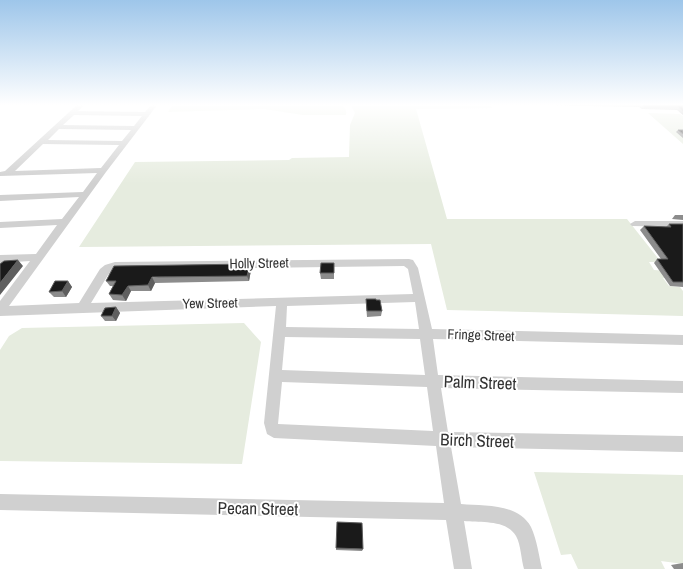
<svg xmlns="http://www.w3.org/2000/svg" width="683" height="569" viewBox="0 0 683 569" font-family="'Archivo Narrow',sans-serif">
  <rect width="100%" height="100%" fill="#fff"/>
  <path fill="#e6ecdf" d="M 173,104 L 318,104 L 333,106 L 334,104 L 341,104 C 345,107 347,110 346,115 L 303,115 L 264,109 L 168,112 Z
    M 350,104 L 490,104 L 492,108 L 416,109 L 447,219 L 627,219 L 661,262 L 649,262 L 654,270 L 667,271 L 673,278 L 663,278 L 669,286 L 680,287 L 683,291 L 683,316 L 447,310 L 431,244 L 79,247 L 135,162 L 289,160 L 292,158 L 349,157 L 350,125 L 355,113 Z
    M 648,113 L 680,114 L 683,116 L 683,144 Z
    M 244,323 L 261,342 L 242,464 L 0,461 L 0,350 L 9,336 L 22,328 Z
    M 534,472 L 683,475 L 683,564 L 661,561 L 665,569 L 578,569 L 571,554 L 561,555 Z"/>
  <g fill="none" stroke-linecap="round" stroke-linejoin="round">
    <path fill="#d0d0d0" fill-rule="evenodd" d="M 78,104 L 85,104 L 78,111 L 145,112 L 152,104 L 158,104 L 106,172 L 9,306 L 79,303 L 100,269 L 105,265 L 115,262 L 409,259 L 413,260 L 418,268 L 432,329 L 683,335 L 683,345 L 433,339 L 438,375 L 683,381 L 683,393 L 441,388 L 448,432 L 683,436 L 683,452 L 451,447 L 461,504 C 484,506 518,503 531,527 C 537,540 539,556 542,569 L 524,569 C 521,559 521,545 516,536 C 506,519 480,523 464,521 L 472,569 L 454,569 L 446,520 L 0,510 L 0,494 L 444,503 L 436,446 L 274,438 L 267,434 L 264,423 L 276,306 L 0,316 L 0,301 L 30,261 L 0,263 L 0,255 L 36,254 L 57,225 L 0,228 L 0,222 L 62,219 L 79,197 L 0,201 L 0,195 L 83,192 L 97,173 L 0,176 L 0,172 L 5,171 ZM 74,115 L 142,116 L 134,126 L 63,125 ZM 59,129 L 131,130 L 122,141 L 48,140 ZM 43,144 L 119,145 L 101,168 L 15,171 ZM 404,266 L 408,269 L 413,294 L 91,303 L 108,275 L 116,270 ZM 415,302 L 419,329 L 286,327 L 287,306 ZM 285,337 L 420,339 L 425,375 L 282,370 ZM 282,382 L 427,387 L 433,431 L 278,424 Z
      M 635,221 L 683,221 L 683,227 L 632,226 L 630,224 Z"/>
  </g>
  <path fill="#8c8c8c" d="M 499,104 L 683,104 L 683,115 L 677,110 L 642,109 L 639,107 Z
    M 678,130 L 683,130 L 683,138 L 676,132 Z
    M 675,215 L 683,215 L 683,220 L 672,219 Z
    M 669,224 L 683,224 L 683,287 L 670,286 L 654,263 L 657,259 L 661,259 L 640,230 L 644,226 L 666,227 Z
    M 334,263 L 334,279 L 321,279 L 320,273 Z
    M 251,270 L 249,281 L 155,283 L 151,291 L 131,291 L 126,301 L 113,300 L 109,294 L 113,286 L 110,286 L 106,281 Z
    M 68,281 L 72,287 L 66,297 L 54,297 L 49,292 Z
    M 366,299 L 376,300 L 382,311 L 381,316 L 367,317 L 366,305 Z
    M 116,307 L 120,313 L 116,321 L 105,321 L 101,316 Z
    M 336,548 L 363,549 L 362,551 L 336,550 Z
    M 683,563 L 683,569 L 674,569 L 671,565 Z"/>
  <path fill="#5f5f5f" d="M 18,260 L 23,266 L 0,295 L 0,283 Z
    M 250,264 L 251,270 L 249,281 L 247,276 Z
    M 152,277 L 155,283 L 151,291 L 148,285 Z
    M 68,281 L 72,287 L 66,297 L 62,291 Z
    M 128,286 L 131,291 L 126,301 L 122,295 Z
    M 116,307 L 120,313 L 116,321 L 112,316 Z"/>
  <path fill="#1a1a1a" stroke="#5f5f5f" d="M 640,104 L 683,104 L 683,111 L 678,107 L 644,107 Z
    M 678,130 L 683,130 L 683,134 Z
    M 669,224 L 683,224 L 683,282 L 673,282 L 657,259 L 668,259 L 644,226 L 671,227 Z
    M 18,260 L 0,283 L 0,264 L 4,261 Z
    M 321,263 L 334,263 L 334,273 L 320,273 Z
    M 250,264 L 247,276 L 152,277 L 148,285 L 128,286 L 122,295 L 109,294 L 116,281 L 106,281 L 114,266 Z
    M 55,281 L 68,281 L 62,291 L 49,292 Z
    M 366,299 L 376,299 L 376,300 L 380,300 L 382,311 L 367,311 Z
    M 116,307 L 112,316 L 101,316 L 105,308 Z
    M 337,522 L 362,523 L 363,549 L 336,548 Z"/>
  <linearGradient id="sky" x2="0" y2="1"><stop stop-color="#9ec6ea"/><stop offset="0.57" stop-color="#fff"/><stop offset="1" stop-color="#fff" stop-opacity="0"/></linearGradient>
  <rect width="683" height="184" fill="url(#sky)"/>
  <g text-anchor="middle" dominant-baseline="central" stroke-width="4" stroke-linejoin="round" paint-order="stroke">
    <g font-size="14" fill="#333" stroke="#fff">
      <text transform="translate(259 263) rotate(-1)">Holly Street</text>
      <text transform="translate(210 303) rotate(-1)">Yew Street</text>
      <text transform="translate(481 335) rotate(2)">Fringe Street</text>
    </g>
    <g font-size="17" fill="#333" stroke="#fff">
      <text transform="translate(480 382) rotate(2)">Palm Street</text>
      <text transform="translate(477 440) rotate(2)">Birch Street</text>
      <text transform="translate(258 508) rotate(1)">Pecan Street</text>
    </g>
  </g>
</svg>
